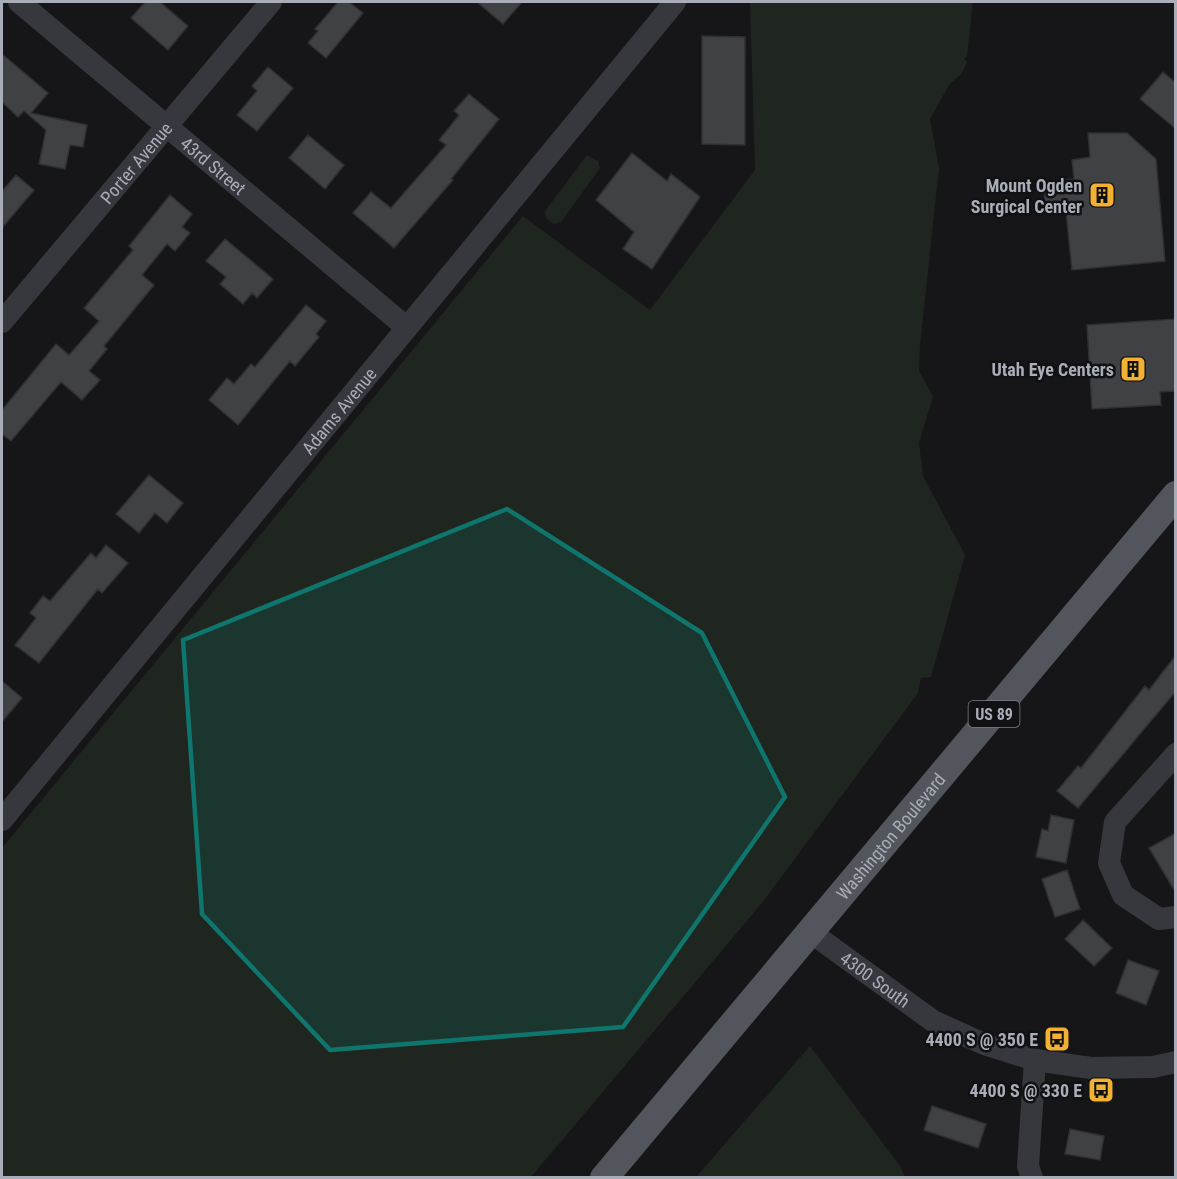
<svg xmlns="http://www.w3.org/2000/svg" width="1177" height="1179" viewBox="0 0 1177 1179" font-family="'Roboto Condensed',sans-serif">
  <rect width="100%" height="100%" fill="#161618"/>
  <path fill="#1e261f" d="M 750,2 L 973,2 L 967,56 L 964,59 L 967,62 L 962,73 L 949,85 L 930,119 L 939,168 L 920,346 L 919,371 L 933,396 L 919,443 L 923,476 L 965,555 L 931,677 L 921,678 L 918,693 L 762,903 L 531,1177 L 2,1177 L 2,848 L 523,216 L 650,310 L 755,170 Z
    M 587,155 L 598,161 L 600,168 L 561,222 L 554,224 L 546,218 L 545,211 Z
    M 810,1046 L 900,1166 L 905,1177 L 696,1177 Z"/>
  <path fill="#404145" stroke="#303034" stroke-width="1.5" d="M 145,2 L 160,2 L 188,26 L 168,50 L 131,18 Z
    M 338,2 L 349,2 L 363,13 L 326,58 L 308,43 L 318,31 L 315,29 Z
    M 477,2 L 522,2 L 503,24 Z
    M 702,36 L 745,37 L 745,145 L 702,144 Z
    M 2,54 L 48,93 L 31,113 L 87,125 L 83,147 L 70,145 L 65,169 L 39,164 L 46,130 L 24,111 L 18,117 L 2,102 Z
    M 268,67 L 293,88 L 257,131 L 237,115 L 257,91 L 252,86 Z
    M 1163,72 L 1176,83 L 1176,129 L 1140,99 Z
    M 469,94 L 499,119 L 451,179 L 453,180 L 394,248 L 353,213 L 371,192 L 391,208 L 446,145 L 439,140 L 459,115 L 454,111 Z
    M 1088,133 L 1127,133 L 1156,159 L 1165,261 L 1072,270 L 1065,202 L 1045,205 L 1044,189 L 1063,187 L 1062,180 L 1074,179 L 1072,160 L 1090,157 Z
    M 308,135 L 344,165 L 325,189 L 289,158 Z
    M 632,153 L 667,181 L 671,174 L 700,197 L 652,269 L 623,249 L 634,232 L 596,200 Z
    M 16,175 L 34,190 L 2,228 L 2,191 Z
    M 170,195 L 192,214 L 182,227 L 190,233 L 175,251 L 167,244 L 142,275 L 154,285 L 104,346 L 107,349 L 89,371 L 100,380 L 82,400 L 61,382 L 11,441 L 2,434 L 2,410 L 56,344 L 69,355 L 99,321 L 84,308 L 133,250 L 129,246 Z
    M 225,239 L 273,279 L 257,298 L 252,293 L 243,304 L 220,284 L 226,277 L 206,261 Z
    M 306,305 L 326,321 L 316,334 L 319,337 L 295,366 L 290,361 L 238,425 L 209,400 L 227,378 L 234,384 L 251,364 L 255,367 Z
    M 1176,319 L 1176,391 L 1160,392 L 1161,405 L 1092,409 L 1087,325 Z
    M 149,475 L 183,503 L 167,523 L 155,513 L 139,533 L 116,514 Z
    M 106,545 L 128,563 L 102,593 L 98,589 L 39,663 L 15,645 L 36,618 L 30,613 L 43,596 L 50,601 L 91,553 L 96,558 Z
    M 1176,655 L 1176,691 L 1078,808 L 1057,791 L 1078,766 L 1081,768 L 1145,686 L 1149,690 Z
    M 2,681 L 22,698 L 2,722 Z
    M 1051,815 L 1074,820 L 1066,863 L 1036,857 L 1042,829 L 1048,831 Z
    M 1176,833 L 1176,893 L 1149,848 Z
    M 1067,870 L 1080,909 L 1055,917 L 1042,879 Z
    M 1083,920 L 1112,948 L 1094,966 L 1065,939 Z
    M 1128,960 L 1159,971 L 1146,1005 L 1116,993 Z
    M 932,1106 L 986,1124 L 978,1148 L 924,1130 Z
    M 1070,1129 L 1104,1136 L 1100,1160 L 1065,1154 Z"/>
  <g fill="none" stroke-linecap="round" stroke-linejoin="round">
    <g stroke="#37383d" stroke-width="22">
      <path id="s1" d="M 19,2 L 406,327"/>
      <path id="s2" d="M 2,322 L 271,2"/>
      <path d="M 1176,754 L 1115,822 L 1109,863 L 1123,895 L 1159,919 L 1176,917"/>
      <path id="s3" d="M 2,820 L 675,2"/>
      <path id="s4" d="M 809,931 L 933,1021 L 984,1044 L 1035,1060 L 1091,1068 L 1153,1067 L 1176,1062"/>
      <path d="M 1032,1178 L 1028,1166 L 1035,1060"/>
    </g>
    <path stroke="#53555c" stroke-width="28" id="s5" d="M 604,1178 L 1176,495"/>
  </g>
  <path fill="#0f766e" fill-opacity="0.2" stroke="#0f766e" stroke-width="4.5" stroke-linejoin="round" d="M 507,509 L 702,633 L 785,797 L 623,1027 L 330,1050 L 202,914 L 183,640 Z"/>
  <defs>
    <g id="building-square" transform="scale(1.35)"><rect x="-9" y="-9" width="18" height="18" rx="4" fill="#f2b134" stroke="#111113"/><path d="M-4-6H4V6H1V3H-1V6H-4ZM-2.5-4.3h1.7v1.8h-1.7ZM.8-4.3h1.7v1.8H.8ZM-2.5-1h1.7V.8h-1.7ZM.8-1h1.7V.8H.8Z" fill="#111"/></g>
    <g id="bus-square" transform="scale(1.35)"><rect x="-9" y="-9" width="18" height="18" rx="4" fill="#f2b134" stroke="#111113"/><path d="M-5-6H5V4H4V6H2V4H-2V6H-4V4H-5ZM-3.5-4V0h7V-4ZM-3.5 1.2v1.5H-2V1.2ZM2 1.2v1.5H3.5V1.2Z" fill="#111"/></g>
  </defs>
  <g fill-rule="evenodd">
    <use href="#building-square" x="1102" y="195"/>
    <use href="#building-square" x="1133" y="369"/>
    <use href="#bus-square" x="1057" y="1039"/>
    <use href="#bus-square" x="1101" y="1090"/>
  </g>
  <g text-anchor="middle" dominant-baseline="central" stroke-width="5" stroke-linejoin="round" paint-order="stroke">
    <rect fill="#111113" stroke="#7b7e86" stroke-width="1.5" x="968.5" y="701" width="51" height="26" rx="4.5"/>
    <g font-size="16" font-weight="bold" fill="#a8adb8">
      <text x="994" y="714">US 89</text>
    </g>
    <g font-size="18" fill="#a8adb8" stroke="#111113">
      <text stroke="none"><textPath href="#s2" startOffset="208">Porter Avenue</textPath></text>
      <text stroke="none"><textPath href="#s1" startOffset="254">43rd Street</textPath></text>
      <text stroke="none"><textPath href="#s3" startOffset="530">Adams Avenue</textPath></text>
      <text stroke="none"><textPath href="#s5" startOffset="446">Washington Boulevard</textPath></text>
      <text stroke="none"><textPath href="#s4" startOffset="82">4300 South</textPath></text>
    </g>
    <g font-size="18" font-weight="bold" fill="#a8adb8" stroke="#111113" text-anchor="end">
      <text x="1082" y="185">Mount Ogden<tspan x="1082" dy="21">Surgical Center</tspan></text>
      <text x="1114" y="369">Utah Eye Centers</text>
      <text x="1038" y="1039">4400 S @ 350 E</text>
      <text x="1082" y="1090">4400 S @ 330 E</text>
    </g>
  </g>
  <rect width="1177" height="1179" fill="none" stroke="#a8adb8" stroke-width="6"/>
</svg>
